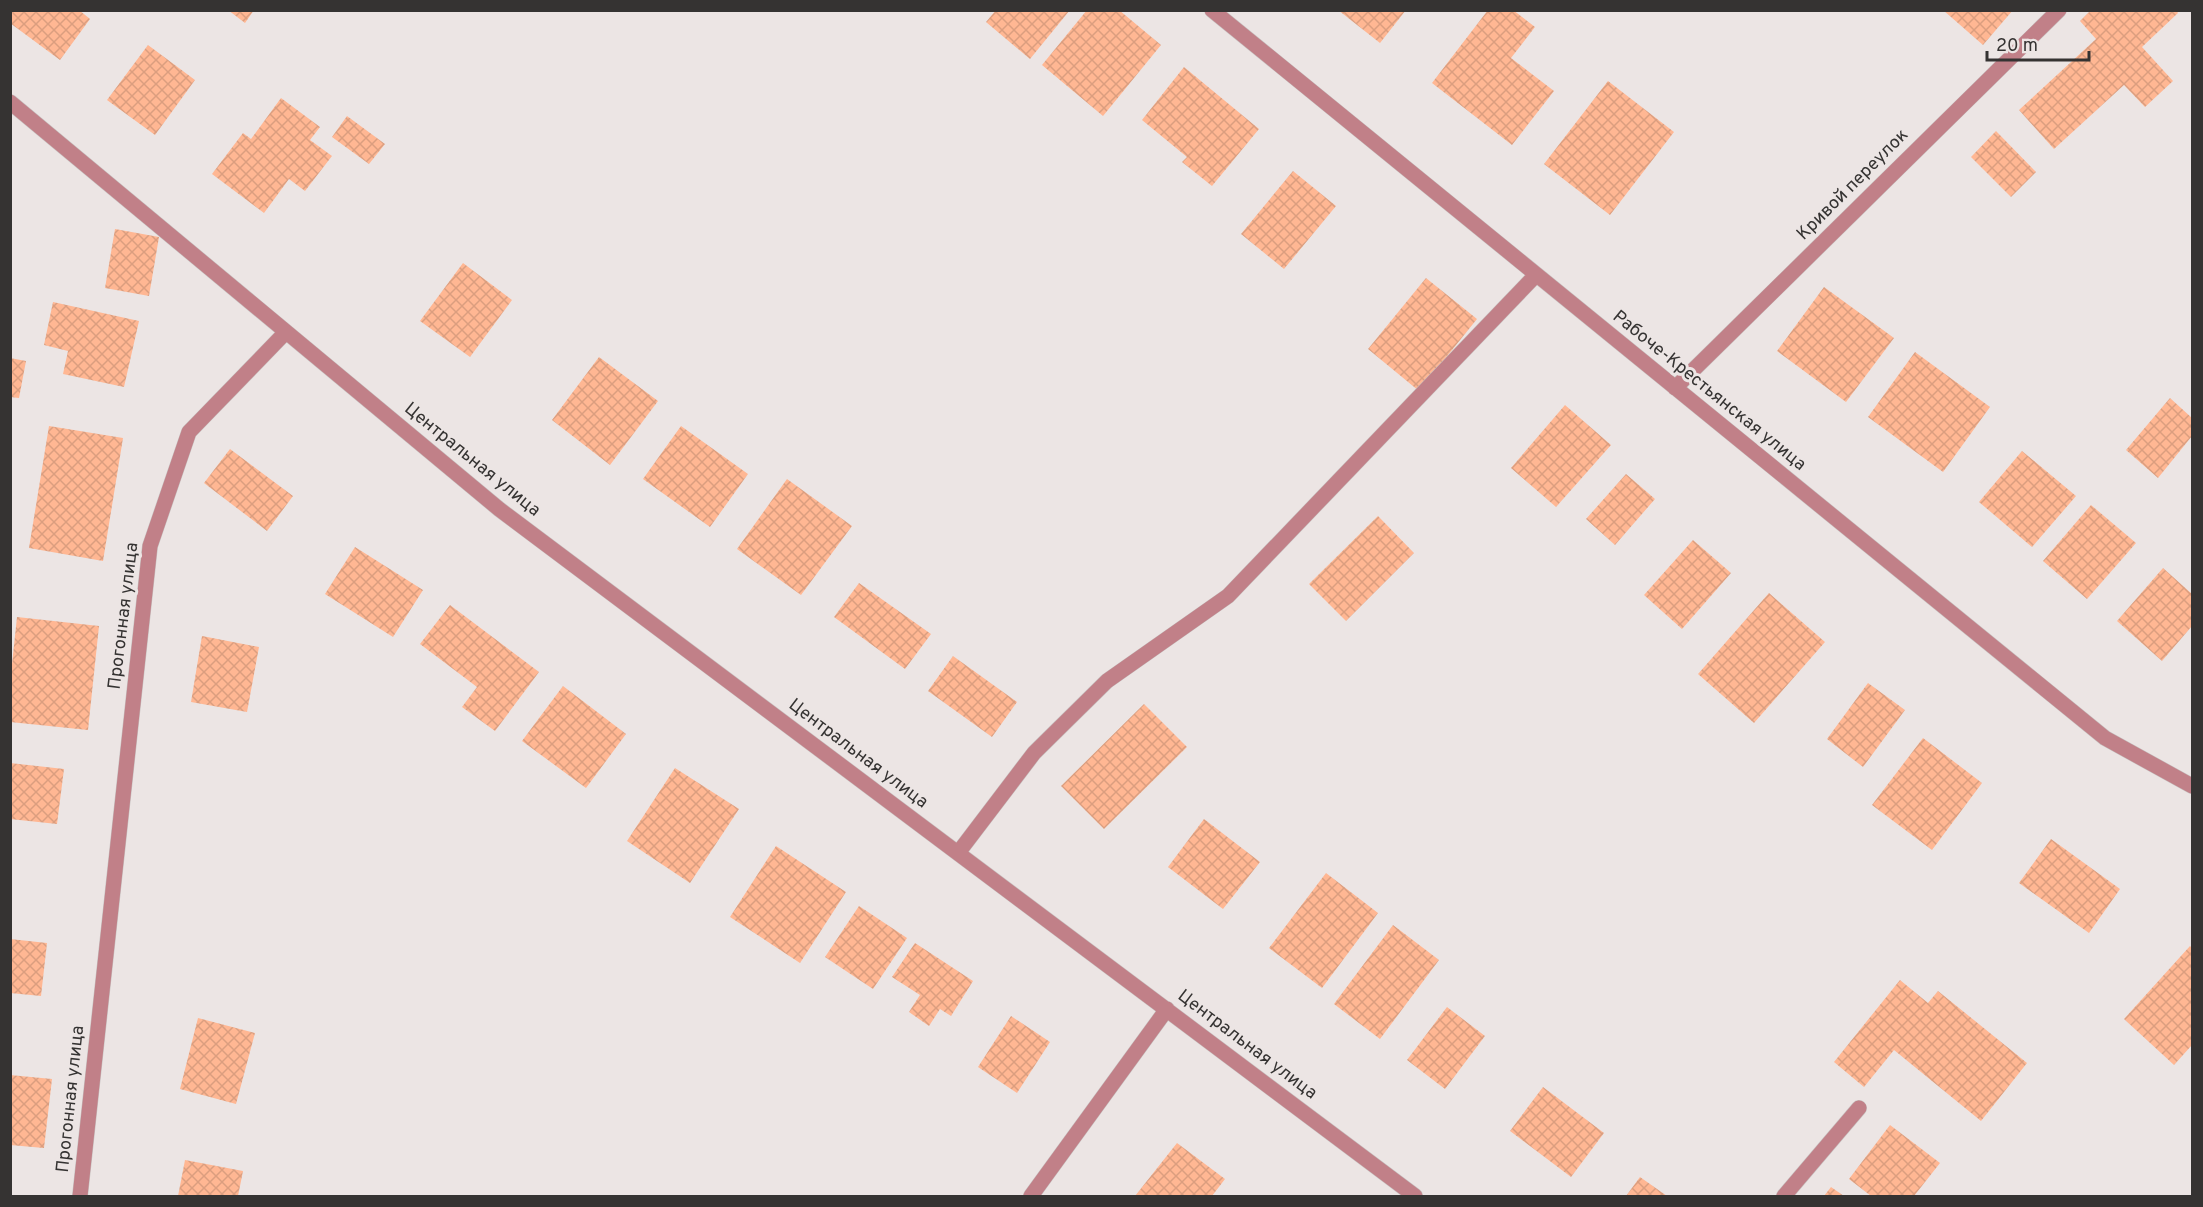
<svg xmlns="http://www.w3.org/2000/svg" width="2203" height="1207" viewBox="0 0 2203 1207" font-family="Overpass,sans-serif">
  <defs>
    <pattern id="building-cross-hatch" width="8" height="8" patternUnits="userSpaceOnUse" patternTransform="scale(1.5)"><rect width="8" height="8" fill="#ffb793"/><path d="M0 0l8 8M0 8l8-8" fill="none" stroke="#db9e7f"/></pattern>
  </defs>
  <rect width="100%" height="100%" fill="#ece5e4"/>
  <path fill="url(#building-cross-hatch)" d="M 10,10 L 79,10 L 90,19 L 60,60 L 10,23 Z
    M 228,10 L 254,10 L 245,23 Z
    M 996,10 L 1070,10 L 1030,59 L 986,22 Z
    M 1087,10 L 1119,10 L 1161,45 L 1103,116 L 1042,65 Z
    M 1338,10 L 1406,10 L 1380,43 Z
    M 1488,10 L 1513,10 L 1535,27 L 1511,58 L 1554,91 L 1512,145 L 1432,83 Z
    M 1943,10 L 2013,10 L 1983,45 Z
    M 2091,10 L 2176,10 L 2178,13 L 2142,47 L 2173,81 L 2145,107 L 2124,85 L 2054,149 L 2019,110 L 2096,39 L 2080,21 Z
    M 148,45 L 195,80 L 155,135 L 107,100 Z
    M 1184,67 L 1259,129 L 1212,186 L 1182,162 L 1187,157 L 1142,120 Z
    M 1608,81 L 1674,132 L 1610,215 L 1544,164 Z
    M 281,98 L 320,127 L 310,140 L 332,156 L 305,191 L 289,179 L 264,213 L 212,174 L 243,133 L 251,139 Z
    M 347,116 L 385,144 L 369,164 L 332,137 Z
    M 1996,131 L 2036,172 L 2011,197 L 1971,157 Z
    M 1293,171 L 1336,206 L 1284,269 L 1241,234 Z
    M 115,229 L 159,237 L 149,296 L 105,288 Z
    M 463,263 L 512,300 L 470,357 L 420,321 Z
    M 1426,278 L 1477,319 L 1419,391 L 1368,349 Z
    M 1824,287 L 1894,338 L 1846,402 L 1777,351 Z
    M 53,302 L 139,321 L 124,387 L 63,374 L 68,351 L 44,345 Z
    M 1915,352 L 1990,407 L 1943,472 L 1868,417 Z
    M 599,357 L 658,401 L 610,465 L 552,420 Z
    M 10,358 L 26,361 L 19,398 L 10,397 Z
    M 2170,398 L 2192,418 L 2192,436 L 2158,478 L 2126,450 Z
    M 1565,405 L 1611,445 L 1556,507 L 1511,468 Z
    M 49,426 L 123,438 L 103,561 L 29,548 Z
    M 681,426 L 748,474 L 710,527 L 643,479 Z
    M 230,449 L 293,496 L 267,531 L 204,483 Z
    M 2022,451 L 2076,496 L 2032,547 L 1979,502 Z
    M 1626,474 L 1655,499 L 1615,545 L 1586,519 Z
    M 787,479 L 852,526 L 801,595 L 737,549 Z
    M 2091,505 L 2136,543 L 2087,599 L 2043,561 Z
    M 1378,516 L 1414,553 L 1346,621 L 1309,584 Z
    M 1693,540 L 1731,573 L 1682,629 L 1644,595 Z
    M 355,547 L 423,590 L 393,637 L 325,594 Z
    M 2163,568 L 2192,594 L 2192,626 L 2162,661 L 2117,621 Z
    M 859,583 L 931,634 L 905,669 L 834,617 Z
    M 1769,593 L 1825,642 L 1754,723 L 1698,674 Z
    M 450,605 L 539,672 L 495,731 L 462,707 L 477,687 L 420,644 Z
    M 17,617 L 99,626 L 88,730 L 10,722 L 10,683 Z
    M 202,636 L 259,647 L 247,712 L 191,702 Z
    M 953,656 L 1017,702 L 992,737 L 928,691 Z
    M 1868,683 L 1905,710 L 1863,767 L 1827,739 Z
    M 563,686 L 626,734 L 586,788 L 522,741 Z
    M 1144,704 L 1187,747 L 1104,829 L 1061,786 Z
    M 1923,738 L 1982,783 L 1932,850 L 1872,805 Z
    M 10,763 L 64,769 L 57,824 L 10,819 Z
    M 675,768 L 739,809 L 690,883 L 627,841 Z
    M 1204,819 L 1260,862 L 1223,909 L 1168,867 Z
    M 2051,839 L 2120,889 L 2089,933 L 2019,883 Z
    M 776,846 L 846,892 L 800,963 L 730,917 Z
    M 1326,873 L 1378,913 L 1322,988 L 1269,948 Z
    M 859,906 L 907,938 L 873,989 L 825,957 Z
    M 1393,925 L 1439,960 L 1380,1039 L 1334,1004 Z
    M 10,939 L 47,943 L 41,996 L 10,993 Z
    M 915,943 L 973,981 L 951,1016 L 940,1009 L 929,1026 L 909,1012 L 920,995 L 892,977 Z
    M 2190,946 L 2192,948 L 2192,1045 L 2174,1065 L 2124,1019 Z
    M 1900,980 L 1928,1003 L 1938,991 L 2027,1063 L 1981,1121 L 1894,1050 L 1864,1087 L 1834,1062 Z
    M 1447,1007 L 1485,1036 L 1445,1089 L 1407,1060 Z
    M 1011,1016 L 1050,1042 L 1017,1093 L 978,1067 Z
    M 198,1018 L 255,1033 L 236,1104 L 180,1089 Z
    M 10,1075 L 52,1079 L 44,1148 L 10,1145 Z
    M 1543,1087 L 1604,1133 L 1571,1177 L 1510,1131 Z
    M 1890,1125 L 1940,1163 L 1914,1196 L 1871,1196 L 1849,1179 Z
    M 1177,1143 L 1225,1179 L 1212,1196 L 1135,1196 Z
    M 185,1160 L 243,1171 L 238,1196 L 178,1196 Z
    M 1640,1177 L 1667,1196 L 1626,1196 Z
    M 1831,1187 L 1844,1196 L 1824,1196 Z"/>
  <g fill="none" stroke-linecap="round" stroke-linejoin="round">
    <g stroke="#c7c1c0" stroke-width="16">
      <path id="minor" d="M 1212,10 L 2105,738 L 2192,786
        M 10,102 L 499,509 L 1415,1196
        M 1675,388 L 2059,10
        M 958,853 L 1034,753 L 1107,681 L 1228,596 L 1536,275
        M 80,1196 L 150,546 L 189,432 L 285,333
        M 1031,1196 L 1167,1009
        M 1784,1196 L 1859,1108"/>
    </g>
    <use href="#minor" stroke="#c18088" stroke-width="15"/>
  </g>
  <g text-anchor="middle" dominant-baseline="central" stroke-width="6" stroke-linejoin="round" paint-order="stroke">
    <g font-size="18" fill="#353332" stroke="#ece5e4">
      <text transform="translate(1853 185) rotate(-45)">Кривой переулок</text>
      <text transform="translate(1709 391) rotate(39)">Рабоче-Крестьянская улица</text>
      <text transform="translate(472 460) rotate(39)">Центральная улица</text>
      <text transform="translate(124 616) rotate(-83)">Прогонная улица</text>
      <text transform="translate(858 754) rotate(37)">Центральная улица</text>
      <text transform="translate(1247 1045) rotate(37)">Центральная улица</text>
      <text transform="translate(71 1099) rotate(-84)">Прогонная улица</text>
    </g>
  </g>
  <rect width="2203" height="1207" fill="none" stroke="#353332" stroke-width="24"/>
  <path d="M1987 51v9h102v-9" fill="none" stroke="#353332" stroke-width="3"/>
  <text x="1996" y="51" font-size="18" fill="#353332" stroke="#ece5e4" stroke-width="4.5" paint-order="stroke">20 m</text>
</svg>
